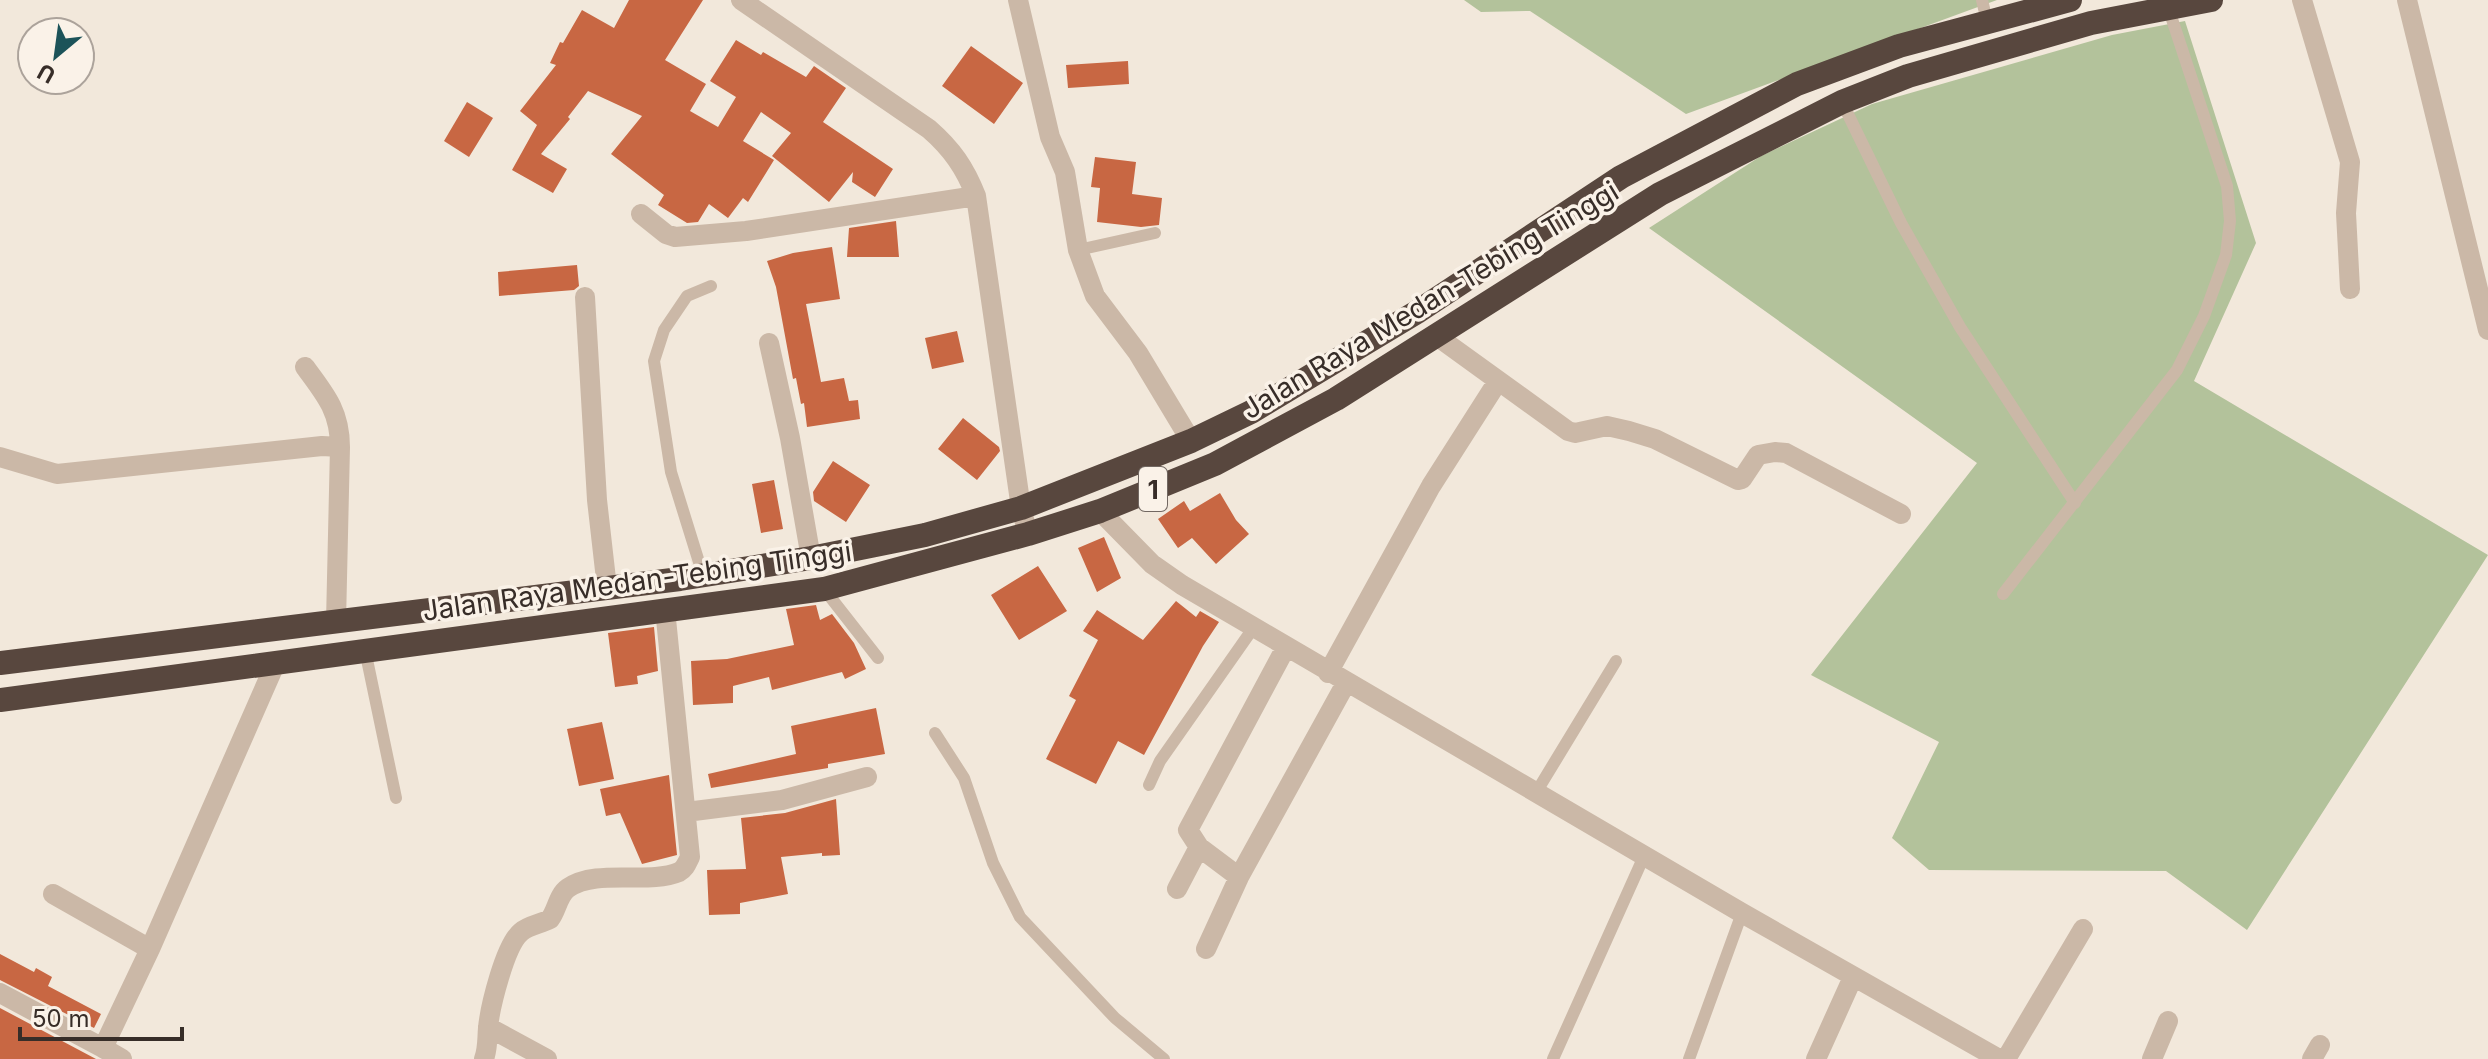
<svg xmlns="http://www.w3.org/2000/svg" width="2488" height="1059" viewBox="0 0 2488 1059" font-family="Inter,sans-serif">
  <rect width="100%" height="100%" fill="#f2e8db"/>
  <path fill="#b3c29b" d="M 1464,0 L 1997,0 L 1686,114 L 1530,11 L 1481,12 Z
    M 2185,21 L 2256,243 L 2194,381 L 2488,555 L 2247,930 L 2166,871 L 1929,870 L 1892,838 L 1939,742 L 1811,675 L 1977,463 L 1649,228 L 1761,156 L 1872,104 L 2112,35 Z"/>
  <path fill="#c86743" d="M 629,0 L 703,0 L 665,60 L 706,84 L 690,111 L 718,127 L 736,97 L 710,81 L 736,40 L 761,55 L 763,52 L 806,77 L 814,66 L 846,88 L 823,122 L 893,169 L 875,197 L 852,182 L 853,172 L 829,202 L 772,156 L 791,133 L 761,112 L 743,141 L 774,160 L 748,202 L 743,198 L 728,218 L 709,204 L 698,222 L 687,223 L 658,205 L 664,195 L 611,154 L 642,116 L 588,91 L 568,117 L 570,119 L 541,154 L 567,169 L 553,193 L 512,170 L 537,125 L 520,111 L 556,65 L 550,63 L 560,42 L 563,43 L 582,10 L 614,28 Z
    M 971,46 L 1023,83 L 994,124 L 942,86 Z
    M 1128,61 L 1129,84 L 1068,88 L 1066,65 Z
    M 467,102 L 493,118 L 469,157 L 444,141 Z
    M 1095,157 L 1136,162 L 1132,194 L 1162,198 L 1159,225 L 1141,227 L 1097,222 L 1100,188 L 1091,187 Z
    M 896,221 L 899,257 L 847,257 L 849,228 Z
    M 832,247 L 840,299 L 806,304 L 821,382 L 844,378 L 849,401 L 858,400 L 860,419 L 807,427 L 804,403 L 801,404 L 796,378 L 793,379 L 776,287 L 767,261 L 793,253 Z
    M 577,265 L 579,286 L 574,290 L 499,296 L 498,272 Z
    M 957,331 L 964,362 L 932,369 L 925,338 Z
    M 963,418 L 999,447 L 1000,451 L 977,480 L 938,449 Z
    M 833,461 L 870,485 L 846,522 L 814,501 L 813,492 Z
    M 774,480 L 783,529 L 761,533 L 752,484 Z
    M 1220,493 L 1236,520 L 1249,534 L 1216,564 L 1192,538 L 1178,548 L 1158,519 L 1184,501 L 1190,511 Z
    M 1104,537 L 1121,578 L 1097,592 L 1078,548 Z
    M 1038,566 L 1067,611 L 1019,640 L 991,595 Z
    M 1176,601 L 1196,617 L 1200,611 L 1219,622 L 1203,646 L 1144,755 L 1118,741 L 1096,784 L 1046,759 L 1076,700 L 1069,696 L 1098,640 L 1083,631 L 1097,610 L 1143,640 Z
    M 816,605 L 820,620 L 832,614 L 854,643 L 866,669 L 845,679 L 842,672 L 772,690 L 769,677 L 733,686 L 733,703 L 693,705 L 691,661 L 727,659 L 794,645 L 786,609 Z
    M 654,627 L 658,671 L 637,676 L 638,684 L 615,687 L 608,633 Z
    M 876,708 L 885,754 L 828,764 L 828,768 L 711,788 L 708,774 L 796,754 L 791,726 Z
    M 602,722 L 614,779 L 579,786 L 567,729 Z
    M 669,775 L 677,855 L 642,864 L 620,813 L 606,816 L 600,789 Z
    M 836,799 L 840,855 L 822,856 L 822,853 L 781,857 L 788,894 L 740,903 L 740,914 L 709,915 L 707,870 L 746,869 L 741,818 L 785,813 Z
    M 0,954 L 34,972 L 36,968 L 52,977 L 48,986 L 101,1014 L 94,1028 L 0,980 Z
    M 0,1008 L 96,1059 L 0,1059 Z"/>
  <g fill="none" stroke-linecap="round" stroke-linejoin="round">
    <path stroke="#cbb8a7" stroke-width="12" d="M 1982,0 L 1987,21
      M 1842,102 L 1901,223 L 1960,327 L 2075,503
      M 1078,250 L 1155,233
      M 703,575 L 671,472 L 654,361 L 664,330 L 687,296 L 711,286
      M 824,589 L 878,658
      M 2003,594 L 2177,370 L 2204,316 L 2226,255 L 2230,221 L 2227,186 L 2168,7
      M 365,650 L 396,798
      M 935,733 L 964,778 L 993,863 L 1020,917 L 1115,1018 L 1164,1059
      M 1149,785 L 1160,761 L 1254,627
      M 1537,791 L 1616,661
      M 1553,1059 L 1645,854
      M 1689,1059 L 1742,913"/>
    <path stroke="#cbb8a7" stroke-width="20" d="M 741,0 L 929,129 C 952,149 965,168 976,196 L 1021,508 L 1028,534
      M 1018,0 L 1050,137 L 1065,172 L 1078,250 L 1095,296 L 1138,353 L 1191,441
      M 2302,0 L 2350,162 L 2346,213 L 2350,289
      M 2407,0 L 2488,330
      M 641,214 L 666,234 L 675,237 L 746,231 L 976,196
      M 585,297 L 597,500 L 607,588
      M 1438,337 L 1568,431 L 1575,433 L 1607,426 L 1629,431 L 1655,439 L 1738,480 L 1742,479 L 1758,455 L 1775,452 L 1786,453 L 1901,514
      M 769,343 L 790,438 L 811,558
      M 305,367 C 326,395 340,412 340,447
      M 0,457 L 57,474 L 322,446 L 340,447 L 336,622
      M 1100,511 L 1152,564 L 1182,585 L 1742,913 L 1999,1059
      M 1328,673 L 1431,486 L 1498,381
      M 686,812 L 782,800 L 867,777
      M 1239,877 L 1199,847 L 1188,830 L 1286,647
      M 1177,889 L 1199,847
      M 53,894 L 150,949
      M 1206,949 L 1239,877 L 1346,683
      M 0,993 L 103,1048
      M 488,1027 L 547,1059
      M 122,1059 L 103,1048 L 150,949 L 276,662
      M 484,1059 C 488,1048 487,1039 488,1028 C 490,1007 505,945 521,932 C 529,925 541,924 550,919 C 557,910 558,895 568,888 C 597,868 648,885 679,872 C 685,869 687,863 690,857 L 665,609
      M 1816,1059 L 1853,977
      M 2006,1059 L 2083,929
      M 2152,1059 L 2168,1021
      M 2312,1059 L 2320,1045"/>
    <path stroke="#58473e" stroke-width="24" d="M 0,663 L 680,579 L 811,558 L 925,535 L 1021,508 L 1191,441 L 1251,412 L 1417,312 L 1621,177 L 1797,84 L 1899,46 L 2070,0
      M 0,700 L 824,589 L 1028,534 L 1100,511 L 1215,464 L 1336,399 L 1660,194 L 1842,102 L 1908,76 L 2091,23 L 2211,0"/>
  </g>
  <g text-anchor="middle" dominant-baseline="central" stroke-width="7" stroke-linejoin="round" paint-order="stroke">
    <rect fill="#faf2e8" stroke="#726862" stroke-width="2" x="1139" y="467" width="28" height="44" rx="6"/>
    <g font-size="26" font-weight="bold" fill="#372d28">
      <text x="1153" y="489">1</text>
    </g>
    <g font-size="28" fill="#372d28" stroke="#faf2e8">
      <text transform="translate(1430 300) rotate(-31)">Jalan Raya Medan-Tebing Tinggi</text>
      <text transform="translate(637 581) rotate(-8)">Jalan Raya Medan-Tebing Tinggi</text>
    </g>
  </g>
  <g transform="translate(56 56) rotate(209)"><circle r="38" fill="#faf2e8" stroke="#aca39b" stroke-width="2"/>
  <path d="M0-6L14 30L0 20L-14 30Z" fill="#1c5359"/>
  <text y="-12" font-size="22" font-weight="bold" text-anchor="middle" fill="#372d28">U</text>
  </g>
  <path d="M20 1027v12h162v-12" fill="none" stroke="#372d28" stroke-width="4"/>
  <text x="32" y="1027" font-size="24" fill="#372d28" stroke="#faf2e8" stroke-width="6" paint-order="stroke">50 m</text>
</svg>
